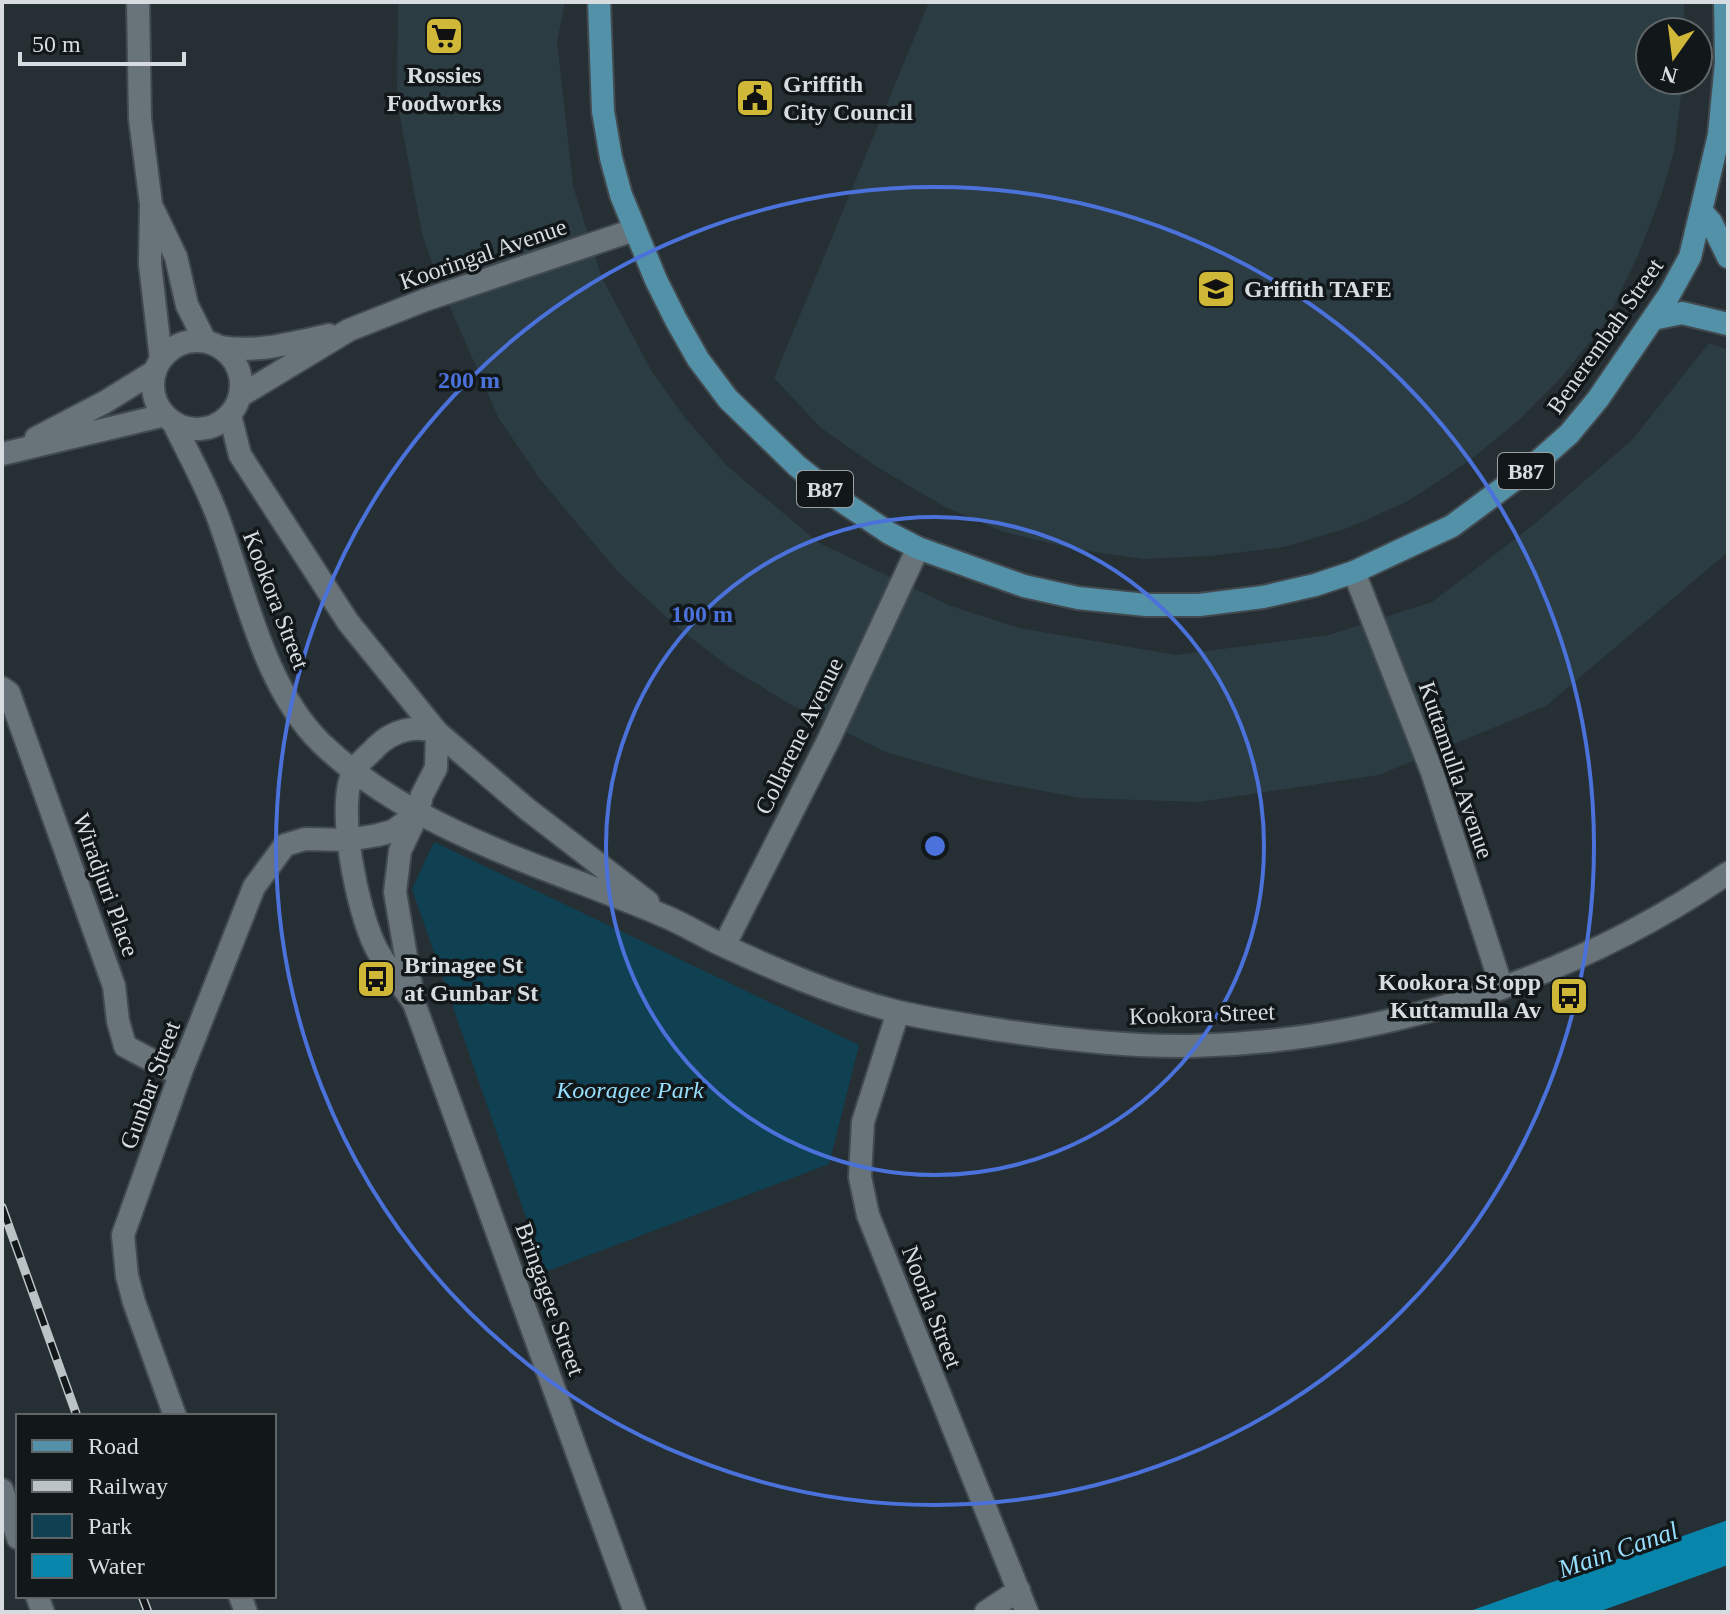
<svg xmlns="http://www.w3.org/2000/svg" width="1730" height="1614" viewBox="0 0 1730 1614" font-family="Georgia,serif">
  <rect width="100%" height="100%" fill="#252f34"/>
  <path fill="#2b3d43" d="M 398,2 L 565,2 L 557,42 L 573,186 L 602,278 L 652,372 L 687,420 L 727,466 L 819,543 L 951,606 L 1019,628 L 1176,655 L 1329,635 L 1432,602 L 1531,527 L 1632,440 L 1709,343 L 1728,350 L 1728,552 L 1546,706 L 1379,775 L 1198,802 L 1080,798 L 980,779 L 885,752 L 790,704 L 732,669 L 678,628 L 619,573 L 597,547 L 540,479 L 498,417 L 439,282 L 422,234 L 397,100 Z
    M 929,2 L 1684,2 L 1685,32 L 1650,32 L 1650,80 L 1683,80 L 1674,151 L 1661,196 L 1638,255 L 1606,322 L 1559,380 L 1519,420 L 1469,461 L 1408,501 L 1348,528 L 1284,547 L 1210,556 L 1143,559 L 1074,549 L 1004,532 L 945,507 L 877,467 L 821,428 L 774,378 Z"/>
  <path fill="#104153" d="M 434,842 L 859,1045 L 829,1164 L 545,1272 L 412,889 Z"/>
  <path fill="#0885aa" d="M 1728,1520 L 1728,1565 L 1598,1612 L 1467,1612 Z"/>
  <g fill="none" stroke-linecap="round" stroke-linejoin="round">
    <g stroke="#424a4f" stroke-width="26">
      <path id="minor" d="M 138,2 L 140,119 L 151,204 L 150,264 L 161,359
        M 153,209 L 176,257 L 187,305 L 205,341
        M 230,415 L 240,455 L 348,622 L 437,732 L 527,809 L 648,902
        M 173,422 C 188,453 205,483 217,515 C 245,589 263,686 321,743 C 414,832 546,866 662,915 C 682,923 701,935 720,944 C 776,970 836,996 895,1011 C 931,1020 969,1025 1006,1031 C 1067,1040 1130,1047 1192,1046 C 1382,1041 1572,980 1728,873
        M 1354,572 L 1432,772 L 1502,988
        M 2,688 L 9,693 L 114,986 L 118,1021 L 125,1046 L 168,1069 L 181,1072
        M 724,946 L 828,741 L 918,548
        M 414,1003 C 402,985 386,967 376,948 C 358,914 334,802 355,769 C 360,761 370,754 376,747 C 392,731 415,724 437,732 L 436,768 L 422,795 L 418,813 L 400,851 L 395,892 L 414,1003 L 635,1612
        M 898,1012 L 863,1122 L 860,1177 L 868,1215 L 1027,1612
        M 175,1416 L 134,1302 L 127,1276 L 123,1235 L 181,1072 L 254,887 L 285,845 L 305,839 L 349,840 L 378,835 L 393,831 L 415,815
        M 2,1490 L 18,1538
        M 37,1596 L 43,1612
        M 240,1596 L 246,1612
        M 986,1612 L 1019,1590"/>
    </g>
    <g stroke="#424a4f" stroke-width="26">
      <path id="tertiary" d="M153 385a44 44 0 1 1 88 0a44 44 0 1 1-88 0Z
        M 221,347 C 258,353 292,343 329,335
        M 240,396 L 349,330 L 425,300 L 634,230
        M 36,438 L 105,402 L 155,371
        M 2,454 L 165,415"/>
    </g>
    <g stroke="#424a4f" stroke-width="26">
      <path id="primary" d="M 599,2 L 603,111 L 611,158 L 621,195 L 656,280 L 676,320 L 698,359 L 728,399 L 797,466 L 840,500 L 889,533 L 918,548 L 1024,586 L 1078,598 L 1146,605 L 1199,605 L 1263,597 L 1315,585 L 1354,572 L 1452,526 L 1533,466 L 1569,434 L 1598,399 L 1669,295 L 1690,257 L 1719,135 L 1726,62 L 1725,2
        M 1701,211 L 1711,222 L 1728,257
        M 1653,319 L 1682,313 L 1728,324"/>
    </g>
    <use href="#minor" stroke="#687479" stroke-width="22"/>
    <use href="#tertiary" stroke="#687479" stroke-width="22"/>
    <use href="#primary" stroke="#5391a9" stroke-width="22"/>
    <g stroke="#bcc3c6" stroke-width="9">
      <path id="rail" d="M 2,1207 L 77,1416
        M 142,1596 L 148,1612"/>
    </g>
    <use href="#rail" stroke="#121719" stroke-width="6" stroke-dasharray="18" stroke-linecap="butt"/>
  </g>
  <g fill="none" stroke="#4b72da" stroke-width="4">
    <circle cx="935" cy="846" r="329"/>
    <circle cx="935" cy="846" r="659"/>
  </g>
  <defs>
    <g id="supermarket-square" transform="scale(2)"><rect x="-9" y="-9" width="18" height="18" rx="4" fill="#cfb837" stroke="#121719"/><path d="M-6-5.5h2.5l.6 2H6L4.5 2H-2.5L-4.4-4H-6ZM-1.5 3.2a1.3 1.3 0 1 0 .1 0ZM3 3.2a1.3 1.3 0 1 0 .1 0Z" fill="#111"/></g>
    <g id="civic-square" transform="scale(2)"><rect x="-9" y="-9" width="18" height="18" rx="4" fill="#cfb837" stroke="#121719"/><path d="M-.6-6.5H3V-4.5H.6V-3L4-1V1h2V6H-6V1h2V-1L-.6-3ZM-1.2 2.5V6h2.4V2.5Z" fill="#111"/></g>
    <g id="university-square" transform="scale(2)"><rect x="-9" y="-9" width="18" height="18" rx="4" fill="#cfb837" stroke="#121719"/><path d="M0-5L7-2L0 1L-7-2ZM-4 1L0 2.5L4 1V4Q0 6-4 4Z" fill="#111"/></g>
    <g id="bus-square" transform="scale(2)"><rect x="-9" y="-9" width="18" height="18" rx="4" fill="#cfb837" stroke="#121719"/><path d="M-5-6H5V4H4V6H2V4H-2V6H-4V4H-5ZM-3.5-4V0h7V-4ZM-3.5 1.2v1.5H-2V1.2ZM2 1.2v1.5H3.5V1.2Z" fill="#111"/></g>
  </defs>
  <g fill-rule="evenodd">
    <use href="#supermarket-square" x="444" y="36"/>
    <use href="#civic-square" x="755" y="98"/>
    <use href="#university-square" x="1216" y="289"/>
    <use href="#bus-square" x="376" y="979"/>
    <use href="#bus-square" x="1569" y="996"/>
  </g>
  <g text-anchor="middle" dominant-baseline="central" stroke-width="7" stroke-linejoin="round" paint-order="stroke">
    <g fill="#121719" stroke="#9ba1a4" stroke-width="2">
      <rect x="1498" y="453" width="56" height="36" rx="6"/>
      <rect x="797" y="471" width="56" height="36" rx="6"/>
    </g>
    <g font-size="22" font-weight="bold" fill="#d6dcdf">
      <text x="1526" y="471">B87</text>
      <text x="825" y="489">B87</text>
    </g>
    <g font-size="24" font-weight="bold" fill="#d6dcdf" stroke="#121719" text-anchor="start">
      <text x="444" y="75" text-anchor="middle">Rossies<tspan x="444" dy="28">Foodworks</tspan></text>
      <text x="783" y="84">Griffith<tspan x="783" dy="28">City Council</tspan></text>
      <text x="1244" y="289">Griffith TAFE</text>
      <text x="404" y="965">Brinagee St<tspan x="404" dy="28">at Gunbar St</tspan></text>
      <text x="1541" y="982" text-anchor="end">Kookora St opp<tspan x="1541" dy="28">Kuttamulla Av</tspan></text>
    </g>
    <g font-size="24" fill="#d6dcdf" stroke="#121719">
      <text transform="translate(483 254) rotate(-19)">Kooringal Avenue</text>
      <text transform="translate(1605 336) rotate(-55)">Benerembah Street</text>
      <text transform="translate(276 600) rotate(69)">Kookora Street</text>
      <text transform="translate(799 736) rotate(-64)">Collarene Avenue</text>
      <text transform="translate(1456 770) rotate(71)">Kuttamulla Avenue</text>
      <text transform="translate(106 885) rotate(70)">Wiradjuri Place</text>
      <text transform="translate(1202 1014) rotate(-2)">Kookora Street</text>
      <text transform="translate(150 1085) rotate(-70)">Gunbar Street</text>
      <text transform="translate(550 1299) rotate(70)">Bringagee Street</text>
      <text transform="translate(932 1307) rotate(69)">Noorla Street</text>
    </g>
    <g font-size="24" font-style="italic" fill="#96defd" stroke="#121719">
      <text x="630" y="1090">Kooragee Park</text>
    </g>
    <g font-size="26" font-style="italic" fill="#96defd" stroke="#121719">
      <text transform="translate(1618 1550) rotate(-19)">Main Canal</text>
    </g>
  </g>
  <circle cx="935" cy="846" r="12" fill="#4b72da" stroke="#121719" stroke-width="4"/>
  <g font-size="24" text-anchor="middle" font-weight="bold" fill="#4b72da" stroke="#121719" stroke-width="7" stroke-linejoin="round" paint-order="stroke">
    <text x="469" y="388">200 m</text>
    <text x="702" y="622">100 m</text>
  </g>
  <rect width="1730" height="1614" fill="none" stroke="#d6dcdf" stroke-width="8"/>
  <rect x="16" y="1414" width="260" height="184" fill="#121719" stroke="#606668" stroke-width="2"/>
  <rect x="32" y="1440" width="40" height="12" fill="#5391a9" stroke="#606668" stroke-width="2"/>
  <text x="88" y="1454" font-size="24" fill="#d6dcdf">Road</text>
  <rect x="32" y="1480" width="40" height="12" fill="#bcc3c6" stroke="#606668" stroke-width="2"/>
  <text x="88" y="1494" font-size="24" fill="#d6dcdf">Railway</text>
  <rect x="32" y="1514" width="40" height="24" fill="#104153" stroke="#606668" stroke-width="2"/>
  <text x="88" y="1534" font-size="24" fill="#d6dcdf">Park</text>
  <rect x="32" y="1554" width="40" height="24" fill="#0885aa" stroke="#606668" stroke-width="2"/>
  <text x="88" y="1574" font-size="24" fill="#d6dcdf">Water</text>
  <g transform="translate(1674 56) rotate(194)"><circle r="38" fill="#121719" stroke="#606668" stroke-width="2"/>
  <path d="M0-6L14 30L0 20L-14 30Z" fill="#cfb837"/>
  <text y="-12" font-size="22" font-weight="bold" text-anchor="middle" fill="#d6dcdf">N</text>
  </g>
  <path d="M20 52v12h164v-12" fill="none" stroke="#d6dcdf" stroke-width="4"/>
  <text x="32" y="52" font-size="24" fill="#d6dcdf" stroke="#121719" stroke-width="6" paint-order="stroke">50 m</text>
</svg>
